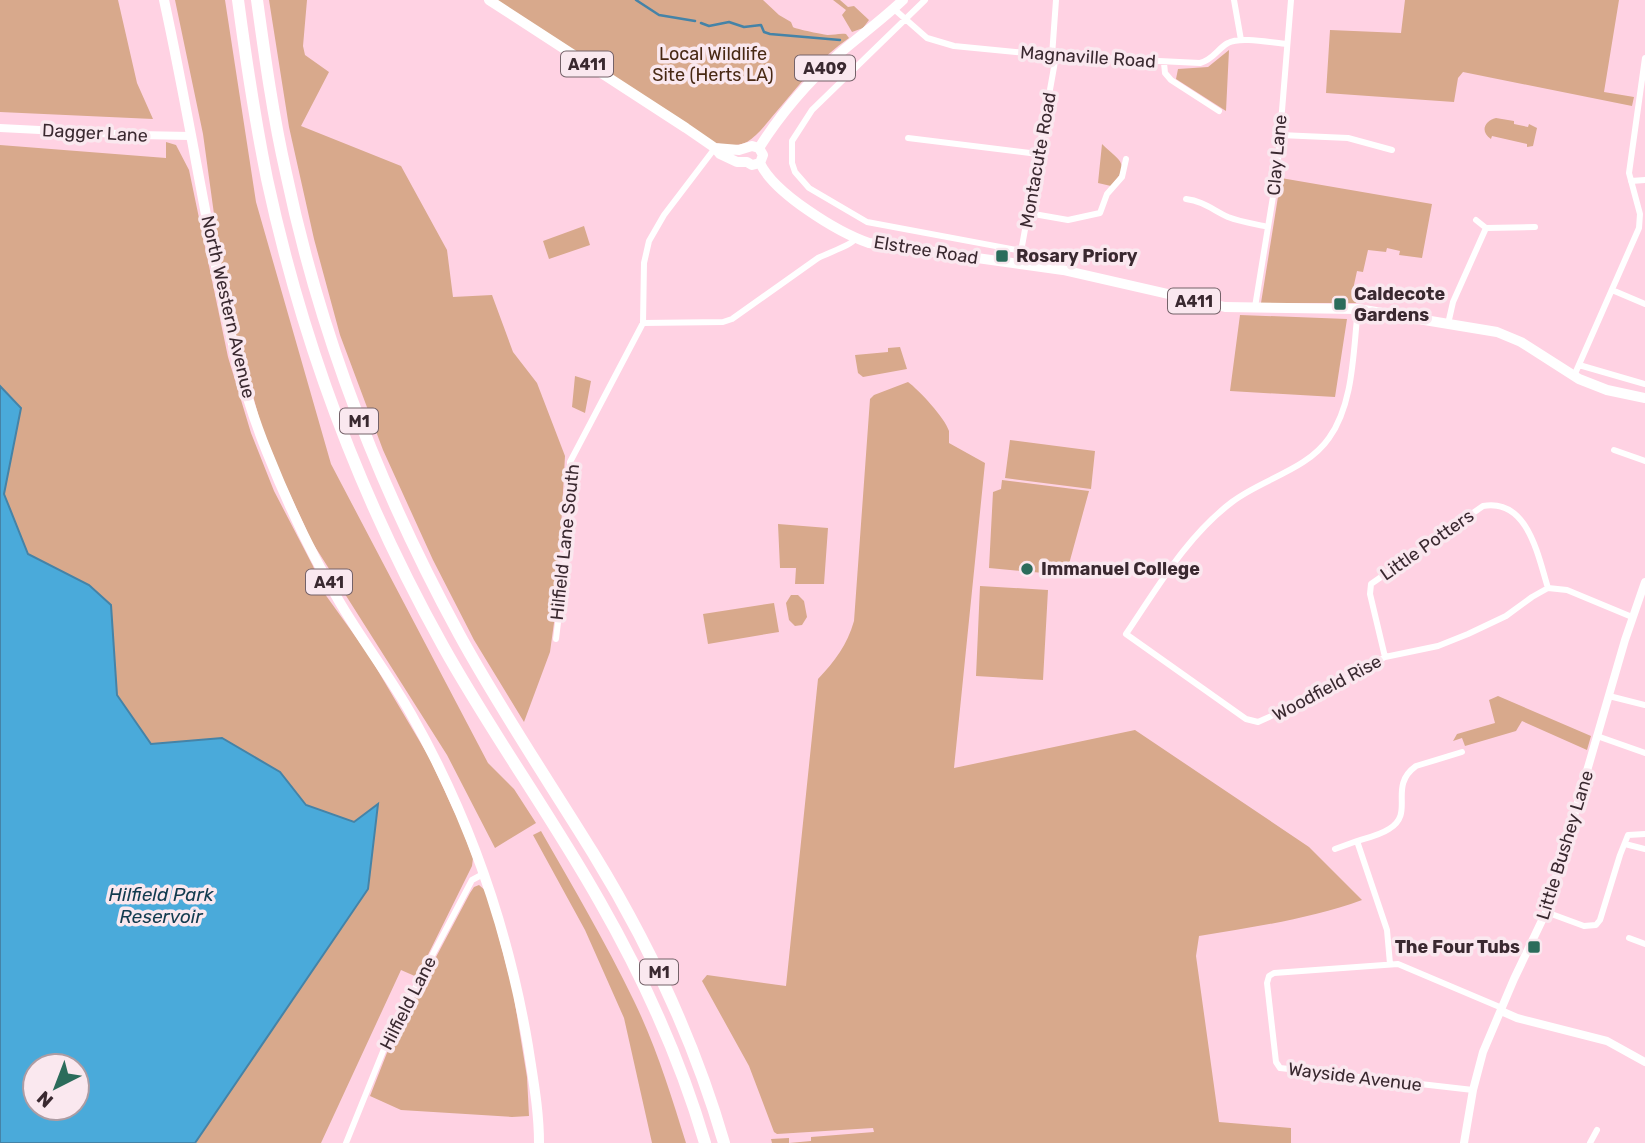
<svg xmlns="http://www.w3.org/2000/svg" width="1645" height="1143" viewBox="0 0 1645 1143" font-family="Rubik,sans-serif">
  <rect width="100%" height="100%" fill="#ffd2e3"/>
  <path fill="#d8a98c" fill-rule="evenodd" d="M 0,0 L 118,0 L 137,83 L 153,119 L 0,112 Z
    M 175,0 L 225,0 L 256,202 L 331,464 L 488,763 L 514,789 L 536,823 L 495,848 L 447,755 L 312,542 L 282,477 L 261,425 L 225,294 L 203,134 Z
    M 269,0 L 307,0 L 303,46 L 305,55 L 329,72 L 301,126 L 401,166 L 447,250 L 453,297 L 492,295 L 513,352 L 537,383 L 565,456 L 557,601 L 550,652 L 524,722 L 474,640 L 433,560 L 383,450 L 340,335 L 314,239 L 289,127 Z
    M 495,0 L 763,0 L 779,15 L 791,22 L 793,27 C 795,29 826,35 828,35 C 834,35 840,33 846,34 L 849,38 C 820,58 800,84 777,111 C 768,121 759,135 747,142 C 736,147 726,145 715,143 Z
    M 833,0 L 840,0 L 848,7 L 854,6 L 869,20 L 863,28 L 852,32 L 842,15 L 846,10 Z
    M 1405,0 L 1619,0 L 1604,92 L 1634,97 L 1632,106 L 1463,72 L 1458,78 L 1454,102 L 1326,93 L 1330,30 L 1401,33 Z
    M 1229,50 L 1226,111 L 1176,79 L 1178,69 L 1208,67 Z
    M 1496,118 L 1514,121 L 1514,124 L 1528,127 L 1529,124 L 1537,128 L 1533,146 L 1527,147 L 1527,144 L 1492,136 L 1491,139 C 1480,132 1484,121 1496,118 Z
    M 166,142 L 176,145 L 189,170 L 228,357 L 251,433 L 274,491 L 313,566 L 322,590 L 368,654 L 429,757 L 460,824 L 473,858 L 472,866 L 417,977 L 401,970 L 321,1143 L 0,1143 L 0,145 L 166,158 ZM 35,1066 L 77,1066 L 77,1108 L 35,1108 Z
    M 1102,144 C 1119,161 1132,163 1111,186 L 1098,183 Z
    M 1281,178 L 1432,204 L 1422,258 L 1399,255 L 1400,251 L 1387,248 L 1386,252 L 1368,250 L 1363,272 L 1357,271 L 1352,294 L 1358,296 L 1356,303 L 1261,303 Z
    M 584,226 L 590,245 L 549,259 L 543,241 Z
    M 1240,315 L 1347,319 L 1335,397 L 1230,391 Z
    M 900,347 L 907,369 L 863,377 L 858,373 L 855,355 L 888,352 L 888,348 Z
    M 575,376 L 591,381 L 585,413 L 572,407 Z
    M 908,382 C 919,390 945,418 949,431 C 949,432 949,442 949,443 L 985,463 L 954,768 L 1135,730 L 1309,847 L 1362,900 C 1310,919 1253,927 1199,936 L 1196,956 L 1219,1122 L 1291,1128 L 1291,1143 L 772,1143 L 771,1139 L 789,1138 L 789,1143 L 811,1141 L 811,1137 L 874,1132 L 873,1128 L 777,1134 L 774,1132 L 749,1066 L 702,981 L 707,975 L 786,986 L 818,679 C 835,661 847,645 854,621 L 870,399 L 874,395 Z
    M 1010,440 L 1095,451 L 1091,489 L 1005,478 Z
    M 1002,480 L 1089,491 L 1066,575 L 989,568 L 993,492 L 1001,489 Z
    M 778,524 L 828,528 L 824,584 L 795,584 L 796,568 L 780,568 Z
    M 980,586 L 1048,590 L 1043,680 L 976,676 Z
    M 791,595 L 798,595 L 804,601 L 807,617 L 802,625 L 795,626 L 789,620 L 786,603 Z
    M 774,603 L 779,632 L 708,644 L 703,614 Z
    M 1498,696 L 1591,736 L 1587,750 L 1522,721 L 1516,731 L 1465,746 L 1462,738 L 1453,741 L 1457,734 L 1495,723 L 1489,700 Z
    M 541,831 C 573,887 606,943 634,1001 C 656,1046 671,1095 686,1143 L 652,1143 L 624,1018 L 585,930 L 533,835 Z
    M 479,885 L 487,892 L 513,991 L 527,1077 L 529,1116 L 512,1117 L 401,1110 L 370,1096 L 392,1040 L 470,893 L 474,887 Z"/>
  <path fill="#4aaada" stroke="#4583a7" stroke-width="2" fill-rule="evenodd" d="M 0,386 L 21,408 L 4,494 L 28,554 L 89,585 L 111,605 L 117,695 L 151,744 L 222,738 L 280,772 L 306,805 L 354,822 L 378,804 L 368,889 L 195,1143 L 0,1143 ZM 35,1066 L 77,1066 L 77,1108 L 35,1108 Z"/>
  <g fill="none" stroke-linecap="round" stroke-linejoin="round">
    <path stroke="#4583a7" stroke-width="2.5" d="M 636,0 L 659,15 L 695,21
      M 701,23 L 709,26 L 729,22 L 744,27 L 761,25 L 764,32 L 770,34 L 840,40"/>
    <path stroke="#fff" stroke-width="6" d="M 925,0 L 812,110 L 792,141 L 792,163 L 795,172 L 809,188 L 867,222 L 1065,259
      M 1234,0 L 1241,40
      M 894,9 L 927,38 L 954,46 L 1056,56 L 1200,63 C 1214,59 1217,49 1228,43 C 1240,36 1273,43 1287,44
      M 1052,56 L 1056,0
      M 1164,63 L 1165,73 L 1171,80 L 1219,111
      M 1280,135 L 1348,138 L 1392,150
      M 908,138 L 1038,154
      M 1631,181 L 1645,180
      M 1186,199 C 1203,201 1213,210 1228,217 C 1241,222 1255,224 1268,227
      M 1028,213 L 1068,220 L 1100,213 L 1107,194 L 1122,177 L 1126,159
      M 1476,220 L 1486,228 L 1535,227
      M 1019,263 L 1056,56
      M 1612,290 L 1645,304
      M 1255,307 L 1277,172 L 1291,0
      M 1358,309 C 1353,351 1354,403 1329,438 C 1307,470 1262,479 1232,502 C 1186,537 1158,587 1126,634 L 1246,719 L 1258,722 L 1331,689 L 1385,657 L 1438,646 L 1468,634 L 1506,616 L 1532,597 L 1548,588 L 1567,590 L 1632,617
      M 643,323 L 723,322 L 732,319 L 818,258 C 829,252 851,246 856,238
      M 1448,324 L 1453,302 L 1486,228
      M 1579,365 L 1645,384
      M 1574,376 L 1639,228 L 1640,214 L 1629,173 L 1645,58
      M 1614,450 L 1645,461
      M 556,639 L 570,523 L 570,462 L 643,323 L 644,263 L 649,241 L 664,215 L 715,148
      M 1385,657 L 1370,594 L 1371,584 L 1483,506 C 1528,498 1538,556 1548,588
      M 1609,696 L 1645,705
      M 1597,736 L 1645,753
      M 1625,844 L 1645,849
      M 1335,849 L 1357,841
      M 1546,912 L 1584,926 L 1596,925 L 1600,920 L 1620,855 L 1628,835 L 1645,834
      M 1629,938 L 1645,944
      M 1390,964 L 1387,930 L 1357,841 C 1367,838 1380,835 1389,829 C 1416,813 1387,787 1416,766 L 1462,752
      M 1473,1090 L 1280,1068 L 1276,1062 L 1267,983 L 1269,976 L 1274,973 L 1398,964 L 1502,1008
      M 346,1143 L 388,1039 L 472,880 L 485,873
      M 1590,1143 L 1597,1130"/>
    <path stroke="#fff" stroke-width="8" d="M 0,128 L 138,135 L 190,136
      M 1501,1011 L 1517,1018 L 1607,1041 L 1645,1062
      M 1464,1143 L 1473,1090 L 1483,1052 L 1514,979 L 1546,912 L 1625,640 L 1645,582"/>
    <path stroke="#fff" stroke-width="10" d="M 489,0 L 686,128 L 715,148 L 720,154 L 737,162 L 747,162 L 752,165 L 760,163
      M 715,148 L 739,150 L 752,146 L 759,148 L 763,155 L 760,163 C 774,193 837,232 869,243 L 1063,270 L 1225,307 L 1358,309 L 1497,332 L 1521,342 L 1579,379 L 1607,390 L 1645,398
      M 759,148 C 781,113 809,81 840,53 C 861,35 883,19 903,0"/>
    <path stroke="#fff" stroke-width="10" d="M 164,0 C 182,82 196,164 212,246 C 226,316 240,386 267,452 C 287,502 311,554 339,601 C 361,639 389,675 411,714 C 470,818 508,928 528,1046 C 533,1079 539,1110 539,1143"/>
    <path stroke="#fff" stroke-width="12" d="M 238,0 C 246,60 255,120 267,179 C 302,342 362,501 443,646 C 492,734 551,815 600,902 C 644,979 680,1058 705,1143
      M 257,0 C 265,58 273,116 286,173 C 320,335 380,489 459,634 C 500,709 548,780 593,853 C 649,944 694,1040 724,1143"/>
  </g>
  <g fill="#2b6c5b" stroke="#fae8ef" stroke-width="2.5">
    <rect x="995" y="249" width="14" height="14" rx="3.5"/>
    <rect x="1333" y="297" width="14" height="14" rx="3.5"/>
    <circle cx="1027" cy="569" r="7"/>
    <rect x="1527" y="940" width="14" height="14" rx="3.5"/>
  </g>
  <g text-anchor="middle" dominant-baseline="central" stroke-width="7" stroke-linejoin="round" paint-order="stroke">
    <g fill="#fae8ef" stroke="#746269" stroke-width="2">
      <rect x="561" y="51.5" width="52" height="25" rx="5"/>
      <rect x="795" y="55.5" width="60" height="25" rx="5"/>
      <rect x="1168" y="288.5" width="52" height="25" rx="5"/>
      <rect x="340" y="408.5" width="38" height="25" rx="5"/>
      <rect x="306" y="569.5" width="46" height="25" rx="5"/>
      <rect x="640" y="959.5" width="38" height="25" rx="5"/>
    </g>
    <g font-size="16" font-weight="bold" fill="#3a2930">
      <text x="587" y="64">A411</text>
      <text x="825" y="68">A409</text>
      <text x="1194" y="301">A411</text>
      <text x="359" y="421">M1</text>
      <text x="329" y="582">A41</text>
      <text x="659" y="972">M1</text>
    </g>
    <g font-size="18" fill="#482914" stroke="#fae8ef">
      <text x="713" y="54">Local Wildlife<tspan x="713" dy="21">Site (Herts LA)</tspan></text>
    </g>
    <g font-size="18" fill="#3a2930" stroke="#fae8ef">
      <text transform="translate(1088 57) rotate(4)">Magnaville Road</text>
      <text transform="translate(95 133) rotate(3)">Dagger Lane</text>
      <text transform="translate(1277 155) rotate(-85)">Clay Lane</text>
      <text transform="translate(1038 160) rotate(-80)">Montacute Road</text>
      <text transform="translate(926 250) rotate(9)">Elstree Road</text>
      <text transform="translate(228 307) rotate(77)">North Western Avenue</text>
      <text transform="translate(565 542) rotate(-84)">Hilfield Lane South</text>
      <text transform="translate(1427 545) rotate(-35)">Little Potters</text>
      <text transform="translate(1327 688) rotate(-28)">Woodfield Rise</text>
      <text transform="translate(1565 845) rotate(-73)">Little Bushey Lane</text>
      <text transform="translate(408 1003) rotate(-63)">Hilfield Lane</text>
      <text transform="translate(1355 1077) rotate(7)">Wayside Avenue</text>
    </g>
    <g font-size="18" font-weight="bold" fill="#3a2930" stroke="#fae8ef" text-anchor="start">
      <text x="1016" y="256">Rosary Priory</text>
      <text x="1354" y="294">Caldecote<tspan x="1354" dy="21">Gardens</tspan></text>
      <text x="1041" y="569">Immanuel College</text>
      <text x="1520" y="947" text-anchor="end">The Four Tubs</text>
    </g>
    <g font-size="19" font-style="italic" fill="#123b4f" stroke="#fae8ef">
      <text x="161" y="894">Hilfield Park<tspan x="161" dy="22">Reservoir</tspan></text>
    </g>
  </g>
  <g transform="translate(56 1087) rotate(222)"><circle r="33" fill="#fae8ef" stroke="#ad9ca3" stroke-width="2"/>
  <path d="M0-5L12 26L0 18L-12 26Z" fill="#2b6c5b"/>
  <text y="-10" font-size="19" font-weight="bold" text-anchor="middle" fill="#3a2930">N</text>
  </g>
</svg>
